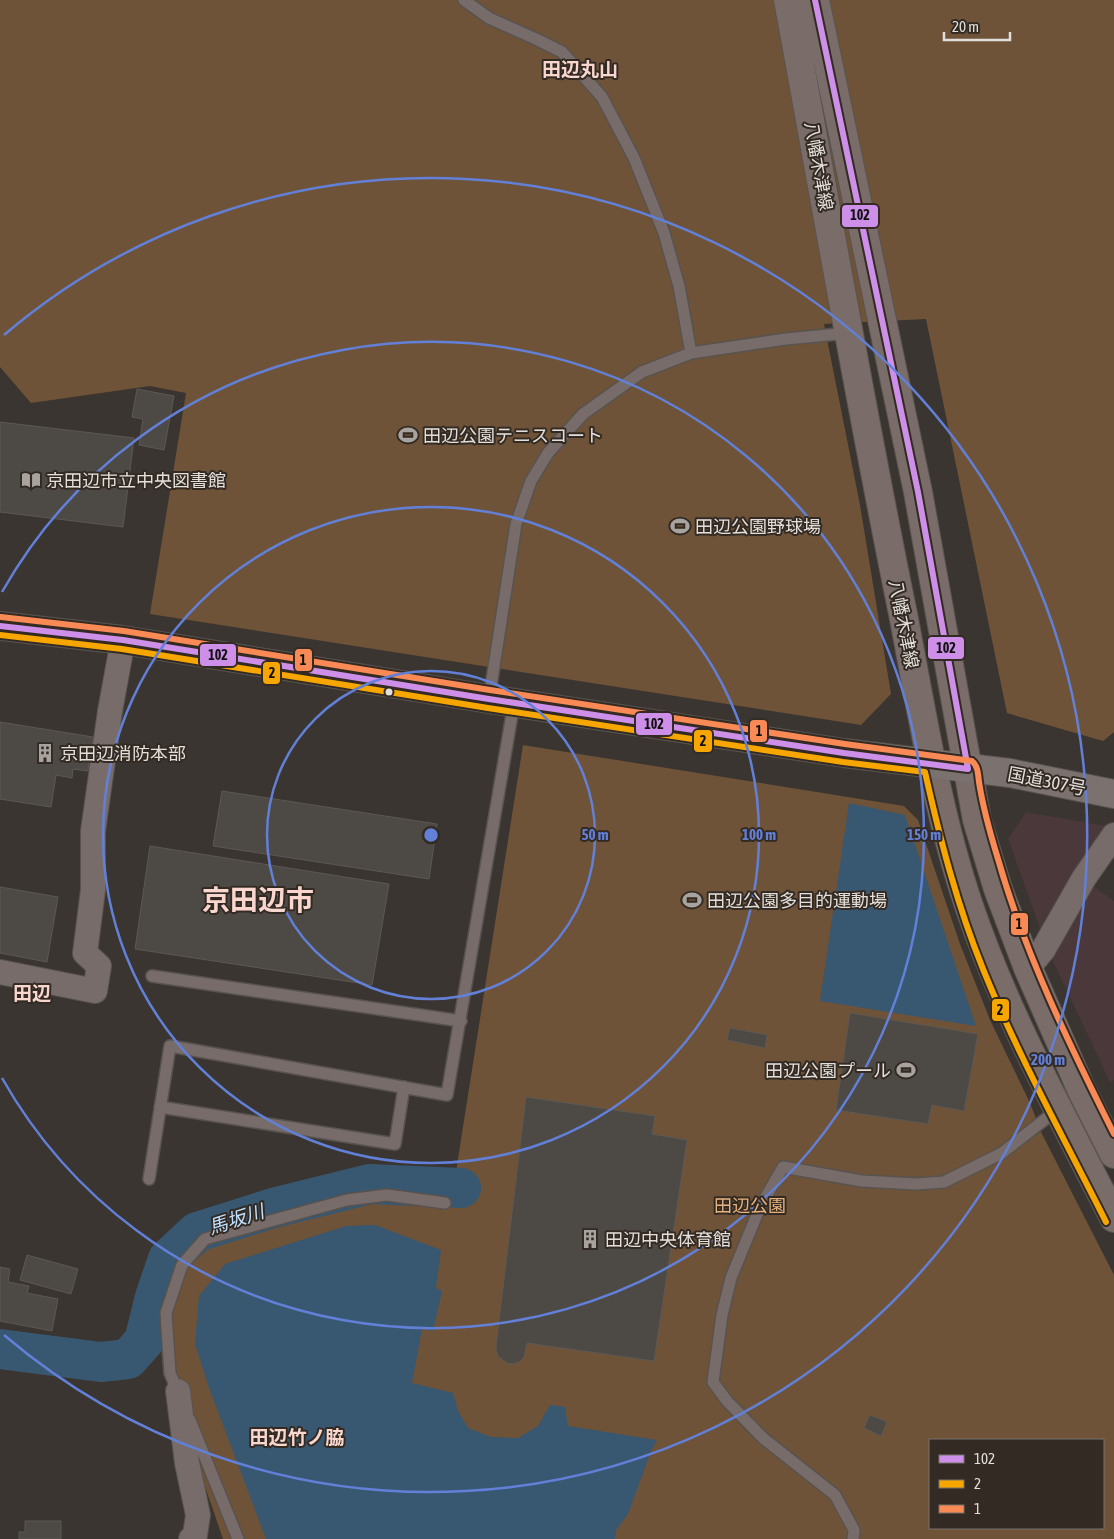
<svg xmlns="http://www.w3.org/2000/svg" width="1114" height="1539" viewBox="0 0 1114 1539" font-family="'Asap Condensed','Noto Sans JP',sans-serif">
  <rect width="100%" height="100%" fill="#3a3530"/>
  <path fill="#4a383a" d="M 1026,812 L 1106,826 L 1073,872 L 1114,901 L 1114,1080 L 1110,1082 L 1049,953 L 1008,839 Z"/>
  <path fill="#6e5338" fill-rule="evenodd" d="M 0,0 L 1114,0 L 1114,732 L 1103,741 L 1007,713 L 926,319 L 824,324 L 860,505 L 891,694 L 861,725 L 150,614 L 186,393 L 150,386 L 31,403 L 0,367 Z
    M 523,745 L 904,806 L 918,820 L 960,944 L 990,1020 L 1030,1103 L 1042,1134 L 1114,1275 L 1114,1539 L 223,1539 L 188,1437 L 170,1392 L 162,1360 L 160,1309 L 175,1263 L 204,1235 L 387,1190 L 452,1197 ZM 930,1440 L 1103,1440 L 1103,1528 L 930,1528 Z"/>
  <path fill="#385771" d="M 849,803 L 905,815 L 976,1026 L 820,1001 Z
    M 375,1225 L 441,1250 L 436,1288 L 442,1291 L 433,1331 L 422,1329 L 412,1383 L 453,1393 L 458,1411 L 468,1428 L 491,1437 L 518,1438 L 538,1426 L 550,1405 L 565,1407 L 568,1426 L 657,1440 L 651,1451 L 628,1514 L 616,1530 L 615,1539 L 266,1539 L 208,1385 L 195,1344 L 199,1296 L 225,1264 L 346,1226 Z"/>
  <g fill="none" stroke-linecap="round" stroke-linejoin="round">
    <path stroke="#385771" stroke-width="40" d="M 0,1349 L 101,1362 L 128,1359 L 144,1341 L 155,1297 L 168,1259 L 197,1232 L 273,1208 L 370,1184 L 461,1188"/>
  </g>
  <path fill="#4d4945" stroke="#5d5854" d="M 137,389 L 174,396 L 164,450 L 139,445 L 143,419 L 132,417 Z
    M 0,422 L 134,438 L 123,527 L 0,512 Z
    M 0,722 L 93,737 L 88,771 L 73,769 L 72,778 L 56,775 L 51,807 L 0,799 Z
    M 222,791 L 437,824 L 429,879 L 213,846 Z
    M 150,846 L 389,884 L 372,985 L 135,949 Z
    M 0,887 L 58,897 L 47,962 L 0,953 Z
    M 850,1013 L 978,1034 L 964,1111 L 932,1105 L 928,1124 L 836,1110 Z
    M 730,1028 L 767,1035 L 765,1048 L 727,1040 Z
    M 526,1097 L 655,1116 L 652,1134 L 687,1140 L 654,1361 L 527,1343 L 524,1357 L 519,1362 L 513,1364 L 507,1363 L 498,1356 L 496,1350 L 497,1338 Z
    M 27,1255 L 78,1269 L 71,1294 L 20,1280 Z
    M 0,1267 L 10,1269 L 8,1282 L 29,1286 L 27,1293 L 58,1299 L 52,1331 L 0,1321 Z
    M 870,1415 L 887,1422 L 881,1436 L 864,1428 Z
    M 25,1521 L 61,1521 L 61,1539 L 19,1539 L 19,1532 L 25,1532 Z"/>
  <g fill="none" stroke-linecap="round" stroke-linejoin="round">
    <g stroke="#58534f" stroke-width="14">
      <path id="lane" d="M 464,0 L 489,18 L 538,40 L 562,52 L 602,97 L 634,158 L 664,233 L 679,286 L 691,353 L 786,339 L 849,333
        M 489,699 L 516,524 L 531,481 L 548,453 L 583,414 L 642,372 L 691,353
        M 152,976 L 461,1021
        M 160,1107 L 395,1144 L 404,1087
        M 149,1179 L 170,1046 L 447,1095 L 514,703
        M 179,1394 L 170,1373 L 166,1313 L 182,1265 L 205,1239 L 347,1200 L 387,1195 L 445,1203
        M 190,1420 L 238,1539
        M 853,1539 L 854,1530 L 835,1495 L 763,1438 L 727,1401 L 713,1382 L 722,1315 L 731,1278 L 760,1207 L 783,1167 L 862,1181 L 916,1184 L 944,1182 L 1002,1153 L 1057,1110"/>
    </g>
    <g stroke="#58534f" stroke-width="26">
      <path id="street" d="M 1028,968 L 1043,950 L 1084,878 L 1114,835
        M 0,972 L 95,991 L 99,966 L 85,953 L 93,890 L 93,831 L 110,711 L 123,640
        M 178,1391 L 187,1463 L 198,1515 L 195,1535 L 191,1539"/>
    </g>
    <g stroke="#58534f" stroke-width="30">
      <path id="primary" d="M 788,0 C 826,205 861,410 903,614 C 922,712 937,812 969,906 C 1006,1015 1062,1116 1114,1218
        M 815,0 L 918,492 L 977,820 L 998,889 L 1028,968 L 1083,1093 L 1114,1154"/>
    </g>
    <g stroke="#58534f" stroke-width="30">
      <path id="highway" d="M 0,626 L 123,640 L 489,699 L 844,753 L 1010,773 L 1114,794"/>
    </g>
    <use href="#lane" stroke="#786c6a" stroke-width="11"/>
    <use href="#street" stroke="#786c6a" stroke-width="24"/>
    <use href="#primary" stroke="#796c69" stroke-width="28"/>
    <use href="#highway" stroke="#7b7270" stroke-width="28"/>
    <g stroke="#332b23" stroke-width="10">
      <path id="bus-1" d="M 0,626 L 123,640 L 489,699 L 844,753 L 968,769 L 918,492 L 815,0"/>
    </g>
    <g stroke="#332b23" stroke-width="10">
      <path id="bus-2" d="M 0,635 L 122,649 L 488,708 L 843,762 L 925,772 C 940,839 957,905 983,969 C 1018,1056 1064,1138 1106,1222"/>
    </g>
    <g stroke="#332b23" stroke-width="10">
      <path id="bus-3" d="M 1,617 L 124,631 L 490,690 L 845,744 L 972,761 C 978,766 978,774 979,782 C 983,808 990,833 998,859 C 1025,954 1070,1046 1114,1134"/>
    </g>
    <use href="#bus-1" stroke="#ce8fe9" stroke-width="6"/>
    <use href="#bus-2" stroke="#f7a600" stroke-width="6"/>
    <use href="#bus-3" stroke="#f98a56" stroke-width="6"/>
  </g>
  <g fill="none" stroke="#6280d8" stroke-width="2.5">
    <circle cx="431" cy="835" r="164"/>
    <circle cx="431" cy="835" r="328"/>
    <path d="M2 592A493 493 0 1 1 2 1078"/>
    <path d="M4 335A657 657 0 1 1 4 1335"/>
  </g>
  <defs>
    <g id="stadium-bare" transform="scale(1.5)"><path d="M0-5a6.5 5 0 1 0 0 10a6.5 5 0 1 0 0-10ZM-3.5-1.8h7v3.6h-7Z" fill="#a8a39e" stroke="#332b23" stroke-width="2.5" paint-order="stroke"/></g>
    <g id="library-bare" transform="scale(1.5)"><path d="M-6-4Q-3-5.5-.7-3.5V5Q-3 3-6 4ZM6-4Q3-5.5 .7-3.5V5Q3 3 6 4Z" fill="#a8a39e" stroke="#332b23" stroke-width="2.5" paint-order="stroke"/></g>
    <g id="building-bare" transform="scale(1.5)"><path d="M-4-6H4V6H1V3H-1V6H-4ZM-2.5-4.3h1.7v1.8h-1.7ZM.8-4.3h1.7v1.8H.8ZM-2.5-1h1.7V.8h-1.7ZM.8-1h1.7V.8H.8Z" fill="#a8a39e" stroke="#332b23" stroke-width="2.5" paint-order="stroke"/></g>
  </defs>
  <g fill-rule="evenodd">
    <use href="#stadium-bare" x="408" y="435"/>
    <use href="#library-bare" x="31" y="480"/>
    <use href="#stadium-bare" x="680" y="526"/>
    <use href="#building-bare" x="45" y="753"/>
    <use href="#stadium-bare" x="692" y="900"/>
    <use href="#stadium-bare" x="906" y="1070"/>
    <use href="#building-bare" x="590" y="1239"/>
  </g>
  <circle fill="#e3ded9" stroke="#332b23" stroke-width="2" cx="389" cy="692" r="4.5"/>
  <g text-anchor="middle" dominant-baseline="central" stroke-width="4" stroke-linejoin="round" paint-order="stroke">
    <g font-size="18" fill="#e3ded9" stroke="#332b23">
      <text transform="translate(819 166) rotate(80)">八幡木津線</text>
      <text transform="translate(904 624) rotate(79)">八幡木津線</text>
      <text transform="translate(1047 781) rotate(11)">国道307号</text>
    </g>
    <g font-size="18" fill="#e3ded9" stroke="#332b23" text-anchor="start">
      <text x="423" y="435">田辺公園テニスコート</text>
      <text x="46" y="480">京田辺市立中央図書館</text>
      <text x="695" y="526">田辺公園野球場</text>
      <text x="60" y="753">京田辺消防本部</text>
      <text x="707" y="900">田辺公園多目的運動場</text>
      <text x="891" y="1070" text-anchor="end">田辺公園プール</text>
      <text x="605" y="1239">田辺中央体育館</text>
    </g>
    <g font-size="18" fill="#e7b27e" stroke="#332b23">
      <text x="750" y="1205">田辺公園</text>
    </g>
    <g font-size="19" font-weight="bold" fill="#f9d7ce" stroke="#332b23">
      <text x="580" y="69">田辺丸山</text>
      <text x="32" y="993">田辺</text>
      <text x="297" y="1437">田辺竹ノ脇</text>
    </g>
    <g font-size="19" font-style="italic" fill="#bfe0ff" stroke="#332b23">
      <text transform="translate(236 1219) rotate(-18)">馬坂川</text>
    </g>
    <g font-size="28" font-weight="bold" fill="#f9d7ce" stroke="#332b23">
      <text x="258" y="900">京田辺市</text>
    </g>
  </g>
  <circle cx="431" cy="835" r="8" fill="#6280d8" stroke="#332b23" stroke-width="2.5"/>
  <g font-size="15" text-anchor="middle" font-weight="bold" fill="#6280d8" stroke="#332b23" stroke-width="4" stroke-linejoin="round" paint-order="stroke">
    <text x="595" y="840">50 m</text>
    <text x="759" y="840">100 m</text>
    <text x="924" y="840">150 m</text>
    <text x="1048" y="1065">200 m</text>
  </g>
  <g stroke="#332b23" stroke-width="2">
    <rect x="841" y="204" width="38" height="24" rx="5" fill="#ce8fe9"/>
    <rect x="927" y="636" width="38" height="24" rx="5" fill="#ce8fe9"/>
    <rect x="199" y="643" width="38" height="24" rx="5" fill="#ce8fe9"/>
    <rect x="294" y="648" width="19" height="24" rx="5" fill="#f98a56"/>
    <rect x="262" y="661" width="19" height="24" rx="5" fill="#f7a600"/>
    <rect x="635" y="712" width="38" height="24" rx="5" fill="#ce8fe9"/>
    <rect x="749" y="719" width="19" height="24" rx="5" fill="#f98a56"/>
    <rect x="693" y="729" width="20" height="24" rx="5" fill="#f7a600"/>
    <rect x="1010" y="912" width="19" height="24" rx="5" fill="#f98a56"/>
    <rect x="991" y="998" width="19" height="24" rx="5" fill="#f7a600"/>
  </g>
  <g font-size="14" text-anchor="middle" font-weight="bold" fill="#111">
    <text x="860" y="220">102</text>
    <text x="946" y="653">102</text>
    <text x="218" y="660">102</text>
    <text x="303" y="665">1</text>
    <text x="272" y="678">2</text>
    <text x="654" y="729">102</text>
    <text x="759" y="736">1</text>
    <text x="703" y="746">2</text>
    <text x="1019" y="929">1</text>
    <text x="1000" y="1015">2</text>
  </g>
  <rect x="929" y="1439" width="175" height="90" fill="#332b23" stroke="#79736c"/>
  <rect x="939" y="1455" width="25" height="8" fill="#ce8fe9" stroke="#79736c"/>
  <text x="974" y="1464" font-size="15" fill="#e3ded9">102</text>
  <rect x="939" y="1480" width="25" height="8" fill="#f7a600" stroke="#79736c"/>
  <text x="974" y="1489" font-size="15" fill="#e3ded9">2</text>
  <rect x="939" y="1505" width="25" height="8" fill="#f98a56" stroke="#79736c"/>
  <text x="974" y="1514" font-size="15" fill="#e3ded9">1</text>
  <path d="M944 32v8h66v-8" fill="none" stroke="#e3ded9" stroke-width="2.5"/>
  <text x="952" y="32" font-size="15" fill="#e3ded9" stroke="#332b23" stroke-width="4" paint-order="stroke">20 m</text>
</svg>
